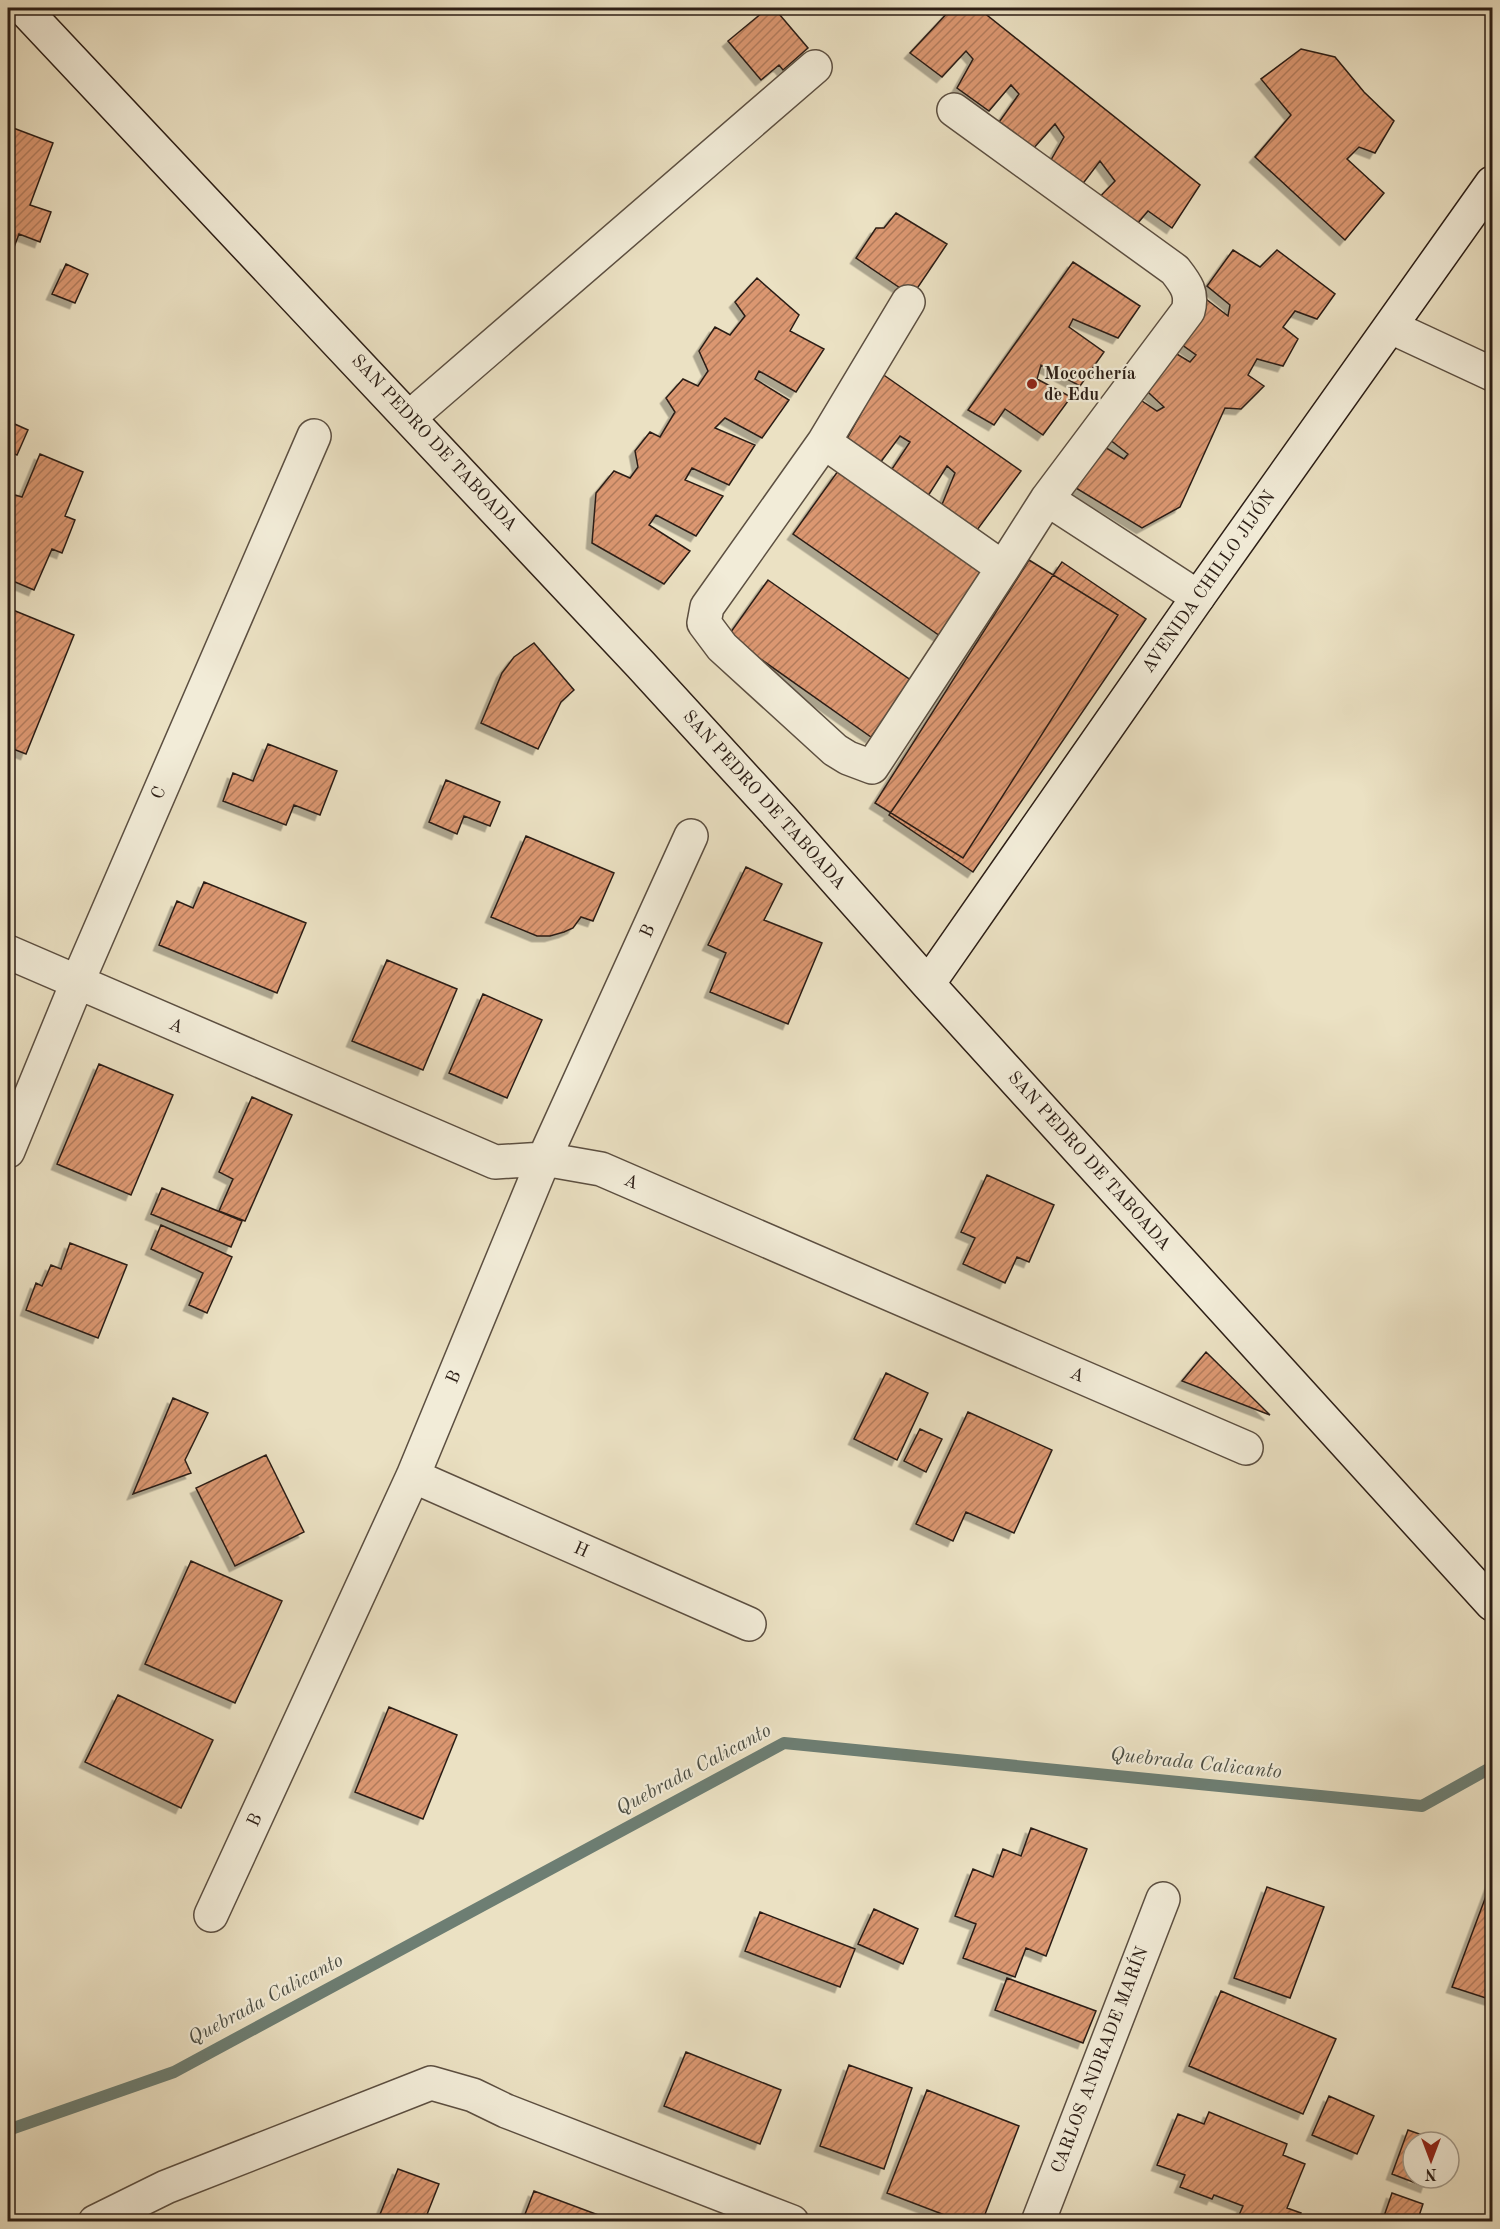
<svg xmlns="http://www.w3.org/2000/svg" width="1500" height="2229" viewBox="0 0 1500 2229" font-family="'Old Standard TT',serif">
  <defs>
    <pattern id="building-hatch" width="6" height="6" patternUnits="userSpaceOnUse" patternTransform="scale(1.5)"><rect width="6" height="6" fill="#db9771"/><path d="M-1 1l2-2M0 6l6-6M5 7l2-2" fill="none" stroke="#b27b5c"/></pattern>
    <filter id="shadow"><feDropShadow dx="-5.5" dy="5.5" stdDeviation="0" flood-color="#0004"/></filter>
  </defs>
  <rect width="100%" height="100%" fill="#ebe1c3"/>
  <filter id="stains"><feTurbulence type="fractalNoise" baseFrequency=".00333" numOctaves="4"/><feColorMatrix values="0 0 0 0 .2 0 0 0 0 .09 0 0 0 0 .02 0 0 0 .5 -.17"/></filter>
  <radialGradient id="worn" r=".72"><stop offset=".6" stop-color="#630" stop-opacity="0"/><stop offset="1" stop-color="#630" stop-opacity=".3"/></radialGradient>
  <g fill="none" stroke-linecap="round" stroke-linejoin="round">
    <path stroke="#6d7e73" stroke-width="12" d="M 8,2130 L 174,2072 L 784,1743 L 1422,1806 L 1492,1767"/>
  </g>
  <path fill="url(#building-hatch)" stroke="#2c1e16" stroke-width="1.5" filter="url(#shadow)" d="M 768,8 L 774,8 L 808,48 L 783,70 L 779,65 L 761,80 L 728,41 Z
    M 952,8 L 978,8 L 1200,185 L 1172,228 L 1148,211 L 1127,236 L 1094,203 L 1115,181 L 1100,161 L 1078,190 L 1047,167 L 1064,137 L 1055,124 L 1032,150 L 997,125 L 1019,94 L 1011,85 L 989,111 L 957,88 L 973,59 L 966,51 L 942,77 L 910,53 Z
    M 1301,49 L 1335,57 L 1364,92 L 1394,121 L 1375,153 L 1359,147 L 1347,159 L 1384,193 L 1345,240 L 1255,157 L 1291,115 L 1261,79 Z
    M 8,126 L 53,143 L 30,205 L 51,212 L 40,242 L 19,234 L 8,263 Z
    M 896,213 L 947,244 L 912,296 L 856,258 L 876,228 L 884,228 Z
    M 1233,250 L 1260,267 L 1277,250 L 1335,294 L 1317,319 L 1295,311 L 1283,327 L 1298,339 L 1283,366 L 1257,359 L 1248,375 L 1264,386 L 1241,409 L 1225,408 L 1180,507 L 1142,528 L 1071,485 L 1100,444 L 1124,459 L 1128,454 L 1104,435 L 1133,395 L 1157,411 L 1164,407 L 1136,381 L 1167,348 L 1190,362 L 1196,355 L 1174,339 L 1202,296 L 1228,316 L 1230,305 L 1207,286 Z
    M 1073,262 L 1140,306 L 1118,338 L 1073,319 L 1069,327 L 1104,352 L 1080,386 L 1041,365 L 1037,379 L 1071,397 L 1043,435 L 1005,409 L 994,425 L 968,410 Z
    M 66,264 L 88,274 L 75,303 L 52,294 Z
    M 757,278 L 799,315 L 790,331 L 824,349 L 796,392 L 759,371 L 755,379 L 789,400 L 762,438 L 725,418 L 715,428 L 755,445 L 729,485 L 692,468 L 685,480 L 723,496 L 696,536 L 656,515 L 649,525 L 690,551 L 664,584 L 592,543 L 596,493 L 614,471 L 630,478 L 638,467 L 635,451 L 650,432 L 660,437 L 675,412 L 666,398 L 683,379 L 698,386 L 708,371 L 699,351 L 715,327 L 730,335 L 745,316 L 735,302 Z
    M 878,371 L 1021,471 L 974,534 L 941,507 L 955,473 L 947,466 L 928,496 L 892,469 L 910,442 L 900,436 L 880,463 L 843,446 L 864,408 L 854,404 Z
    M 8,421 L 28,430 L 17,455 L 8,451 L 8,453 Z
    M 40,454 L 83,472 L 65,516 L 75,520 L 62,553 L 52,549 L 34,590 L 8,579 L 8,533 L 10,526 L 8,524 L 8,513 L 15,495 L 22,497 Z
    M 838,471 L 987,575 L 943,638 L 793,534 Z
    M 1029,560 L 1118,615 L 963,858 L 875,803 Z
    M 1062,562 L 1146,619 L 973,872 L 889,815 Z
    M 768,580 L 912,681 L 871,737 L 728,636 Z
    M 8,608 L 74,635 L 26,754 L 8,747 Z
    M 534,643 L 574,690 L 561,702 L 538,749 L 481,723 L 502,673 L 514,657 Z
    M 268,744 L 337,771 L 320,815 L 294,805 L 286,825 L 223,801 L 233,773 L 253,781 Z
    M 446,780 L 500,802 L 490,826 L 464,816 L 457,834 L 429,822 Z
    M 526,836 L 614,873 L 593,921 L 581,917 L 573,928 L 564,932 L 550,936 L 537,936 L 491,917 Z
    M 746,867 L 782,884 L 764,920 L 822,943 L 788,1024 L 710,992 L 726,953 L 708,945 Z
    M 204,882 L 306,923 L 277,993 L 159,945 L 177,901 L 193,908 Z
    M 387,960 L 457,989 L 423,1070 L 352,1041 Z
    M 483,994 L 542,1020 L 507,1098 L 449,1073 Z
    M 99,1064 L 173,1095 L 131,1195 L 57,1164 Z
    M 252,1097 L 292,1115 L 245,1221 L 219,1211 L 233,1179 L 219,1172 Z
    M 987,1175 L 1054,1205 L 1029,1262 L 1017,1257 L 1005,1283 L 963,1264 L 975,1238 L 961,1232 Z
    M 162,1188 L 242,1221 L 231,1247 L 151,1214 Z
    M 161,1225 L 232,1257 L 207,1313 L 189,1305 L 203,1273 L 151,1249 Z
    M 70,1243 L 127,1265 L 98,1338 L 26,1310 L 36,1283 L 42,1286 L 51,1265 L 61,1269 Z
    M 1206,1352 L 1270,1415 L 1182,1381 Z
    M 886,1373 L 928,1393 L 897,1460 L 854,1439 Z
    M 173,1398 L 208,1413 L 185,1460 L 191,1473 L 133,1494 Z
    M 968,1412 L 1052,1450 L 1014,1533 L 966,1512 L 953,1541 L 916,1524 Z
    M 920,1429 L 942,1439 L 926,1472 L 904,1461 Z
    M 266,1455 L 304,1532 L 235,1566 L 196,1488 Z
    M 191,1561 L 282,1601 L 235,1703 L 145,1664 Z
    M 118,1695 L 213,1740 L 181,1808 L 85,1762 Z
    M 389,1707 L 457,1735 L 423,1819 L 355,1792 Z
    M 1031,1828 L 1087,1849 L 1046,1956 L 1026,1948 L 1015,1977 L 963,1958 L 976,1924 L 955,1916 L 973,1869 L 993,1877 L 1003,1849 L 1021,1856 Z
    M 1492,1880 L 1492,2000 L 1452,1987 Z
    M 1267,1887 L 1324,1907 L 1290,1998 L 1234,1978 Z
    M 874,1909 L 918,1929 L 903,1964 L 858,1944 Z
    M 760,1912 L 855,1949 L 840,1987 L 745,1951 Z
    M 1007,1978 L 1096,2011 L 1083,2043 L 995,2010 Z
    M 1221,1991 L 1336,2039 L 1303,2114 L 1189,2066 Z
    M 686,2052 L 781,2090 L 760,2144 L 664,2106 Z
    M 849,2065 L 912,2088 L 884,2169 L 820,2146 Z
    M 927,2090 L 1019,2126 L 982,2222 L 963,2222 L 887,2193 Z
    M 1329,2096 L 1374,2116 L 1357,2154 L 1312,2135 Z
    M 1209,2112 L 1287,2144 L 1283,2155 L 1305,2164 L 1287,2208 L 1301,2213 L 1297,2222 L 1236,2222 L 1243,2206 L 1214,2195 L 1212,2199 L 1180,2187 L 1185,2175 L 1157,2165 L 1178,2114 L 1204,2124 Z
    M 1408,2130 L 1442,2142 L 1413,2142 L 1413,2178 L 1429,2178 L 1426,2187 L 1392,2174 Z
    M 398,2169 L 439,2184 L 424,2222 L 377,2222 Z
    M 534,2191 L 601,2216 L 599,2222 L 522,2222 Z
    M 1392,2193 L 1423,2204 L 1417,2222 L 1382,2222 Z"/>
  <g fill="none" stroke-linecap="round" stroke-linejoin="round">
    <g stroke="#5c4f41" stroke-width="36">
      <path id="street" d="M 954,110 L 1175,270 C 1186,284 1193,293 1188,311 L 1047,499
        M 908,302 L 824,442 L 707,607 L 704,623 L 722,647 L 835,750 L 848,758 L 872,767 L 1003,568
        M 1391,327 L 1492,374
        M 410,417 L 815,67
        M 824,442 L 1003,568 L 1047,499 L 1198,597
        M 8,952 L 495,1162 L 544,1159 L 601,1169 L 1246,1448
        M 8,1151 L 77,983 L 314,436
        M 413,1476 L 749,1624
        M 211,1915 L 413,1476 L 544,1159 L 691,836
        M 95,2222 L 166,2187 L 431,2083 L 473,2095 L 506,2111 L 792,2222
        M 1038,2222 L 1163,1899"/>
    </g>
    <g stroke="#2c1e16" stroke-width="36">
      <path id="secondary" d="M 23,8 L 640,664 L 781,818 L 928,984 L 1492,1604
        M 928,984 L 1198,597 L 1492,183"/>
    </g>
    <use href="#street" stroke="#f2ecd8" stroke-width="33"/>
    <use href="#secondary" stroke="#f2ecd8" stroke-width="33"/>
  </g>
  <circle fill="#8f2418" stroke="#f2ecd8" stroke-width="2" cx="1032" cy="384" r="6"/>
  <g text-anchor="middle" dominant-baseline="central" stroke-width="4.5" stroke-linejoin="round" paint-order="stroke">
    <g font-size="18" font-weight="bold" fill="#2c1e16" stroke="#f2ecd8" text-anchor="start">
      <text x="1044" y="374">Mocochería<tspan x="1044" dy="21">de Edu</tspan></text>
    </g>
    <g font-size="18" fill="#2c1e16" stroke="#f2ecd8">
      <text transform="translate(434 443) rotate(47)">SAN PEDRO DE TABOADA</text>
      <text transform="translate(1209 582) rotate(-55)">AVENIDA CHILLO JIJÓN</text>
      <text transform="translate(159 793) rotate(-67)">C</text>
      <text transform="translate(764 800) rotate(48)">SAN PEDRO DE TABOADA</text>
      <text transform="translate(648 931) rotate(-66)">B</text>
      <text transform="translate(176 1026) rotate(23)">A</text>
      <text transform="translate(1089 1161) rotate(48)">SAN PEDRO DE TABOADA</text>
      <text transform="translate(631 1182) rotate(23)">A</text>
      <text transform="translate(1077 1375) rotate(23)">A</text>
      <text transform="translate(454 1377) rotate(-67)">B</text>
      <text transform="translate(581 1550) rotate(24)">H</text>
      <text transform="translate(255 1820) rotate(-65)">B</text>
      <text transform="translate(1100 2060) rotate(-69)">CARLOS ANDRADE MARÍN</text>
    </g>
    <g font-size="20" font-style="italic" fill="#4c4e44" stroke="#f2ecd8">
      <text transform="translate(1196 1764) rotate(6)">Quebrada Calicanto</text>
      <text transform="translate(694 1770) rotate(-28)">Quebrada Calicanto</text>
      <text transform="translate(266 2000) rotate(-28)">Quebrada Calicanto</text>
    </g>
  </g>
  <rect width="1500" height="2229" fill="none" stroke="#ebe1c3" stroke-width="30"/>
  <rect x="9" y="9" width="1482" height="2211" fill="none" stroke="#2c1e16" stroke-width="3"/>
  <rect x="15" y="15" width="1470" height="2199" fill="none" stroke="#2c1e16" stroke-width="1.5"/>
  <g transform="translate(1431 2160) rotate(180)"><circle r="28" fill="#f2ecd8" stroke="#a39a8a" stroke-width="1.5"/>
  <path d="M0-4.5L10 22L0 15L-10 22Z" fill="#8f2418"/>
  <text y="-9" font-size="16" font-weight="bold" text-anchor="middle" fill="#2c1e16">N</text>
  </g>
  <rect width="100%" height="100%" filter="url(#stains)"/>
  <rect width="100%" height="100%" fill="url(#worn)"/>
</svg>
